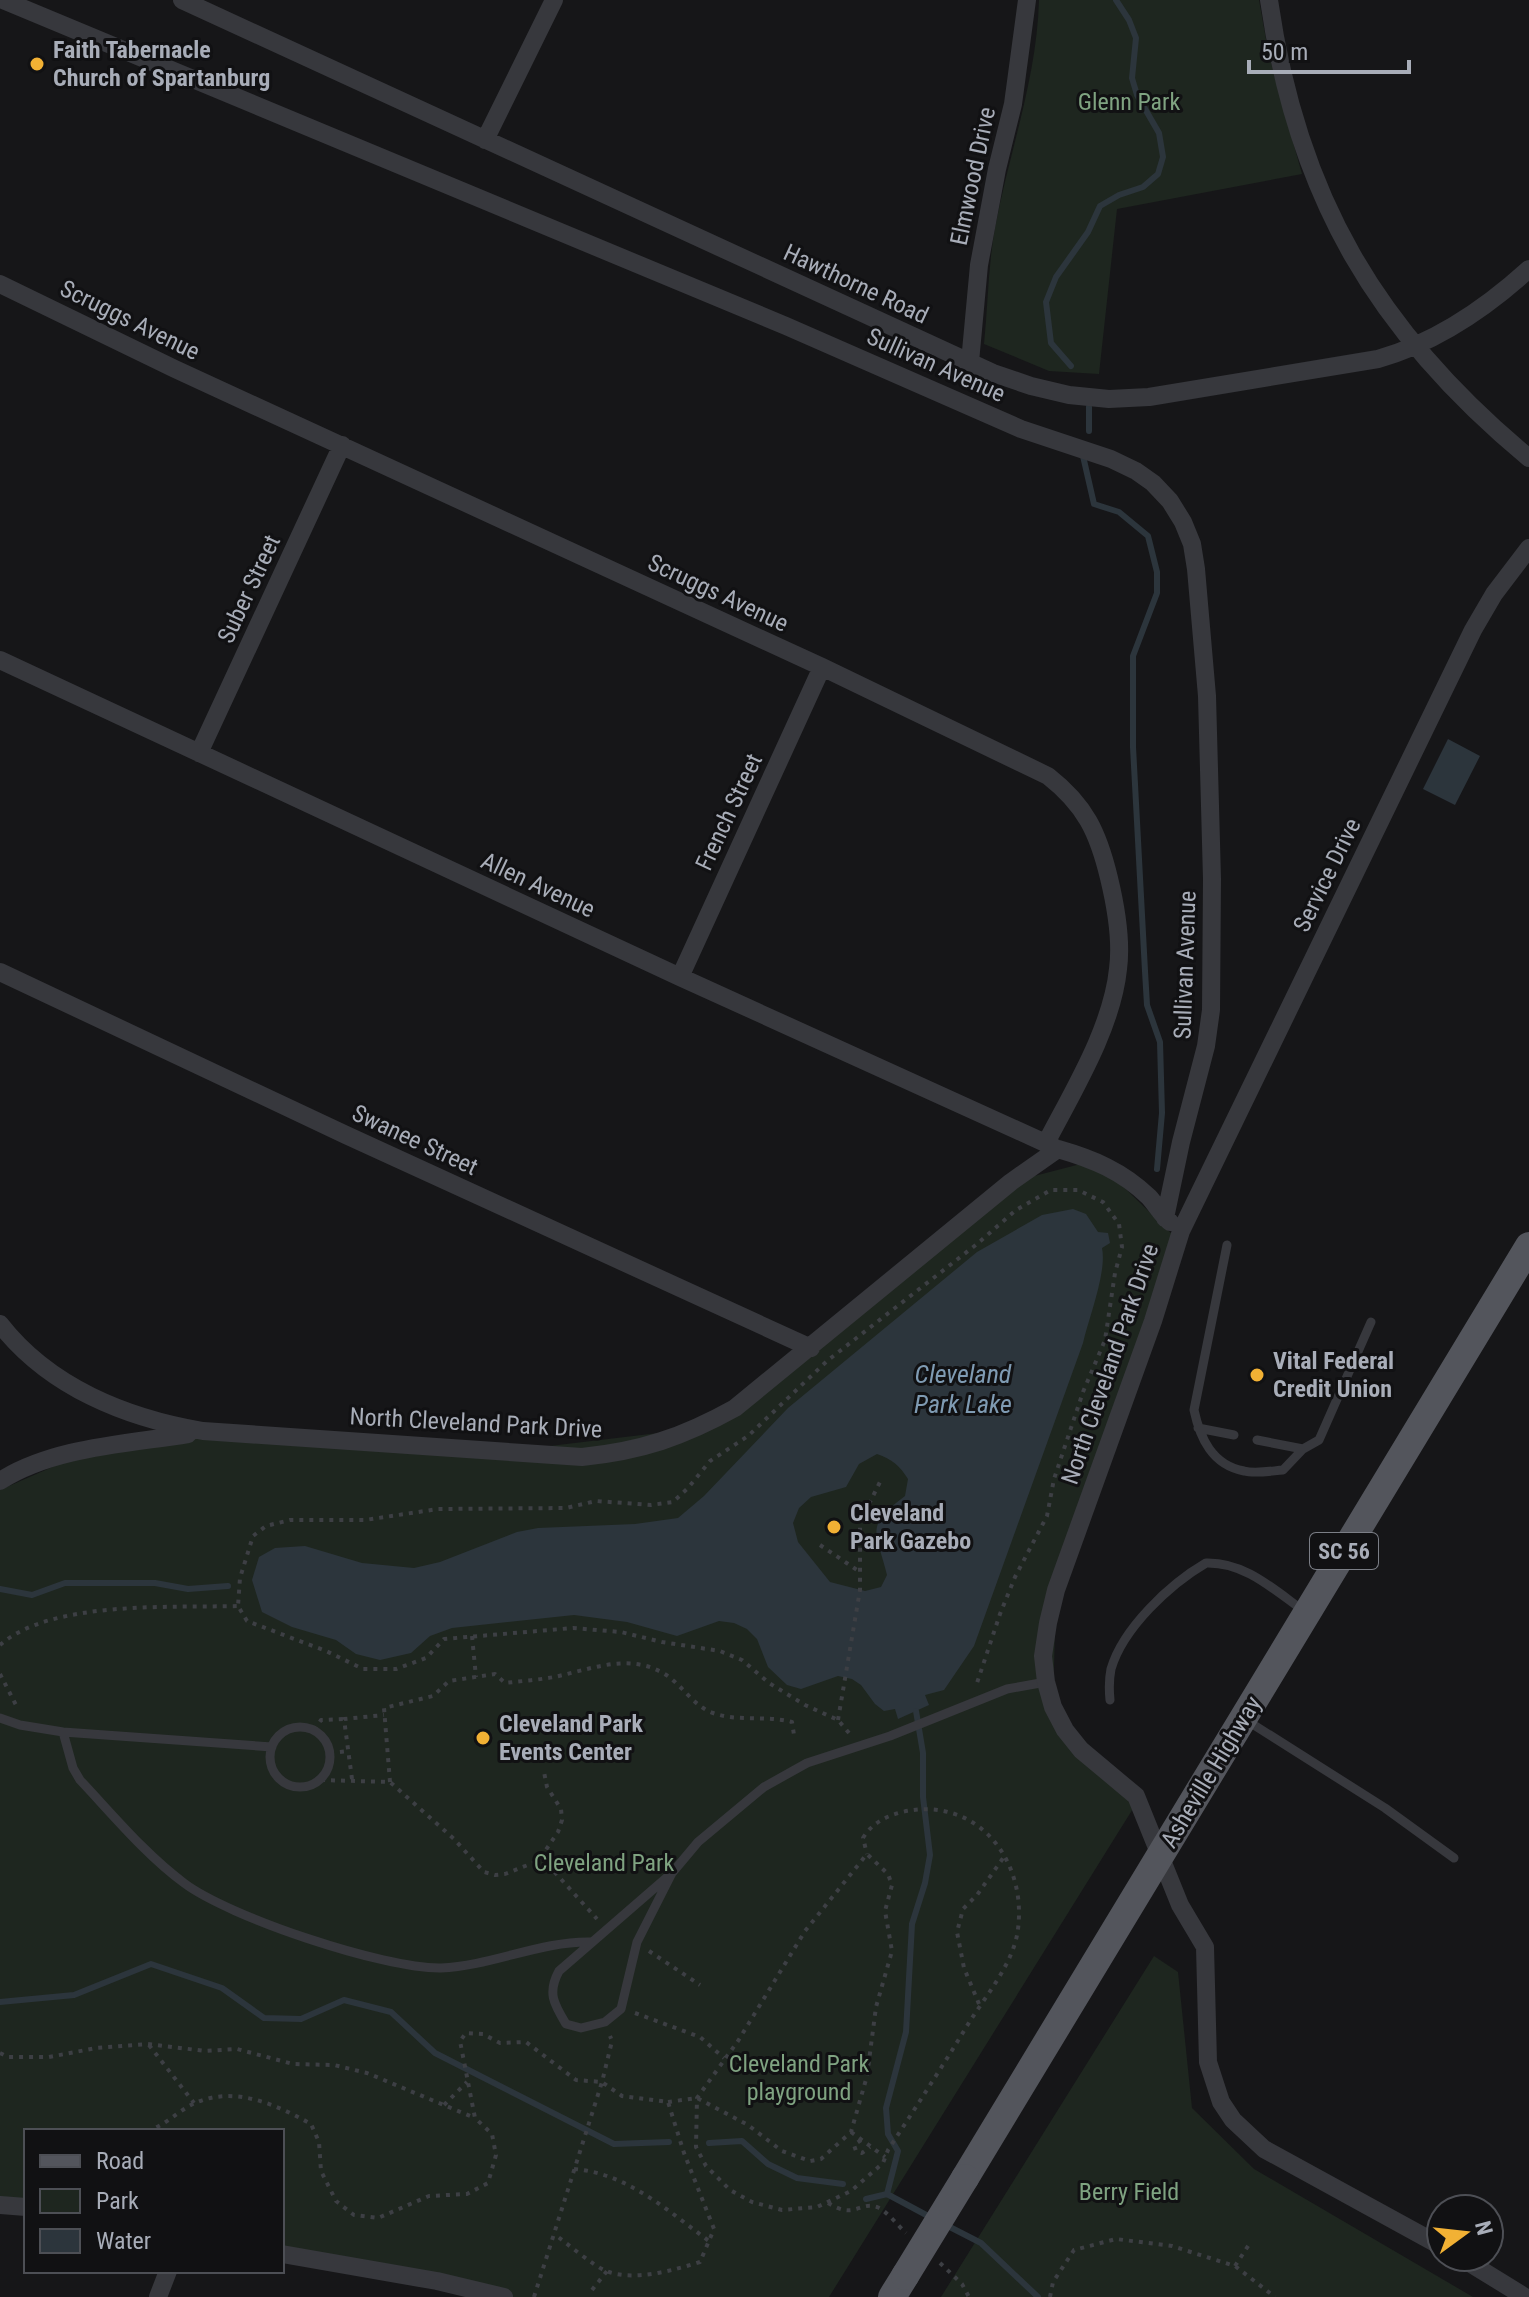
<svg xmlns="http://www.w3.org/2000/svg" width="1529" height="2297" viewBox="0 0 1529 2297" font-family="'Roboto Condensed',sans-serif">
  <rect width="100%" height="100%" fill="#161618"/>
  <path fill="#1e261f" d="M 1039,0 L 1259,0 L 1269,56 L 1302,174 L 1117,209 L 1099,374 L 1049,371 L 984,344 C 988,306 988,266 995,228 C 1009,153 1037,78 1039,0 Z
    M 1096,1160 L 1178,1240 L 1056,1590 L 1053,1707 L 1139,1799 L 829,2297 L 496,2297 L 282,2253 L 282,2131 L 26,2131 L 26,2207 L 0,2208 L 0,1490 L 91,1450 L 168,1437 L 500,1452 L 700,1428 L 1011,1182 Z
    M 1154,1956 L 1178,1972 L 1192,2108 L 1254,2169 L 1473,2297 L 941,2297 Z"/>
  <path fill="#2c353c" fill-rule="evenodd" d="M 1448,739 L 1480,756 L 1455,805 L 1423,789 Z
    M 1073,1209 L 1086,1214 L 1098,1232 L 1108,1233 L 1110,1243 L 1102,1248 C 1107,1272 1089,1317 1083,1343 L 974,1646 L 944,1690 L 925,1695 L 929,1705 L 898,1719 L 895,1709 L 884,1711 L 875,1704 L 861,1685 L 852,1679 L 838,1676 L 801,1689 L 787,1685 L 768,1667 L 757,1639 L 747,1629 L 734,1623 L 719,1621 L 677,1636 L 627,1622 L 574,1615 L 452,1628 L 430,1636 L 411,1653 L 380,1660 L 356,1654 L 336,1640 L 292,1627 L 262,1612 L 252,1580 L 259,1557 L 275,1548 L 305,1546 L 362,1563 L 414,1568 L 440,1562 L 517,1532 L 538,1528 L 635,1524 L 678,1518 L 704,1496 L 788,1408 L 977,1252 L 1042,1215 ZM 877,1454 C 892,1459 900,1466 908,1479 L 905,1496 C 864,1527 876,1530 887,1575 L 881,1587 L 865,1591 L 830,1582 L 798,1542 L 793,1523 L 799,1508 L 811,1497 L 846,1487 L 859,1464 Z"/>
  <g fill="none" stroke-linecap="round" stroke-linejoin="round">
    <path stroke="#2c353c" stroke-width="6" d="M 1071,366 L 1051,343 L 1046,302 L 1056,277 L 1088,232 L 1100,206 L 1119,195 L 1143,187 L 1158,174 L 1163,157 L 1159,133 L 1137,95 L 1132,78 L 1136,38 L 1129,20 L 1116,0
      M 1089,431 L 1089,407
      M 1083,456 L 1094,504 L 1119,512 L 1148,536 L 1157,572 L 1157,593 L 1133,656 L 1133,747 L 1145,971 L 1147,1005 L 1160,1042 L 1162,1113 L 1157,1169
      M 0,1589 L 32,1595 L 65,1583 L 155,1583 L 188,1589 L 228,1586
      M 0,2002 L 74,1995 L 151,1964 L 222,1988 L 264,2018 L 301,2019 L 344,2000 L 391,2012 L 435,2053 L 614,2144 L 669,2142
      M 709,2143 L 742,2141 L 768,2164 L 797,2178 L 843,2184
      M 887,2194 L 898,2151 L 888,2134 L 886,2108 L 906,2032 L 912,1924 L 925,1883 L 930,1855 L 923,1797 L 923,1753 L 916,1711
      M 866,2199 L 887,2194 L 930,2217
      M 944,2224 L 981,2243 L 1038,2297"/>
    <path stroke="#3d3f44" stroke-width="4" stroke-dasharray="4 6" stroke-linecap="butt" d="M 820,1545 L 860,1572
      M 472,1636 L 476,1677
      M 0,1645 C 51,1600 172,1608 238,1606
      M 0,1674 L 17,1707
      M 838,1720 L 860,1590 L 860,1522 L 880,1482
      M 314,1730 L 321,1720 L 344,1719
      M 849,1733 L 838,1720 L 805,1705 L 769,1683 L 742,1660 L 720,1651 L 662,1642 L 621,1632 L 573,1628 L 444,1639 L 426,1658 L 396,1669 L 363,1669 L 326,1651 L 247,1621 L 238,1606 L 240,1578 L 253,1536 L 266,1526 L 290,1520 L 365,1520 L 438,1509 L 566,1508 L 596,1501 L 651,1505 L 673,1502 L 688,1488 L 710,1461 L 748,1436 L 827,1361 L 977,1244 L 1016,1210 L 1051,1190 L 1078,1190 L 1103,1202 L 1119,1224 L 1122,1247 L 1115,1273 L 1105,1340 L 1083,1392 L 1054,1479 L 1047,1516 L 1015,1577 L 1000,1614 L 976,1686
      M 330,1753 L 348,1751
      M 352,1779 L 344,1719 L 384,1715
      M 321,1780 L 390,1782 L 454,1839 L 484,1872 L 495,1875 L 505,1874 L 533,1863 L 541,1857 L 558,1832 L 562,1820 L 561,1809 L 547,1787 L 544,1772
      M 390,1782 L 384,1708 L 433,1696 L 449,1681 L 495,1674 L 505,1683 C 521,1681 538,1680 554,1677 C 589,1670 626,1653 661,1672 C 681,1682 691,1705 713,1713 C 738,1722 766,1715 792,1722 L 794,1735
      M 541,1857 L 597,1919
      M 649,1951 L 700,1985
      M 979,2004 L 964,1968 L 957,1932 L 963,1909 L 977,1895 L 1006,1854
      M 635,2013 L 700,2037 L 724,2058
      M 149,2045 L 194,2103
      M 0,2053 L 8,2057 L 49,2057 L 96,2048 L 148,2044 L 205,2051 L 237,2049 L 293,2064 L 334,2065 L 367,2073 L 475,2118
      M 668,2102 L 697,2098 L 748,2125 L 782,2151 L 810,2161 L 821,2159 L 851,2132 L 867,2076 L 876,2007 L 892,1951 L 885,1911 L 892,1885 L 888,1874 L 867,1854 L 805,1931 L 738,2041 L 697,2098 L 696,2147 L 706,2166 L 730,2190 L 752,2202 L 782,2210 L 817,2207 L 851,2191 L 883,2163 L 888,2150 C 916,2107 944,2064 970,2021 C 988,1993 1014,1962 1018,1929 C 1027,1859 976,1795 902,1812 C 886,1816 871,1824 863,1838 L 867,1854
      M 444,2105 L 467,2082
      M 147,2131 C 164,2126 176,2113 191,2105 C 232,2084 275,2104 311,2124 L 319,2142 L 321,2171 L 336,2201 L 354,2215 L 378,2218 L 429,2196 L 467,2194 L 488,2183 L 496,2155 L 492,2134 L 475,2118 L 460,2041 L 466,2033 L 483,2034 L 500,2043 L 526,2042 L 576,2080 L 602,2082 L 622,2096 L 668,2102 L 684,2153 L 714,2229 L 700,2262 C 674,2270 634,2282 606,2271 C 592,2265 568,2244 554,2234
      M 851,2132 L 885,2157
      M 861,2140 L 854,2145 L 856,2151 L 862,2153 L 870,2147
      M 574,2169 C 627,2173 668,2211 709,2241
      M 828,2203 C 855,2220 859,2201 877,2207 C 887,2211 898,2226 906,2233
      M 940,2263 L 962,2284 L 969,2297
      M 1235,2266 L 1250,2243
      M 592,2290 L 607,2271
      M 534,2297 L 602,2082 L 612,2041 L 610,2036
      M 1050,2297 L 1053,2282 L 1074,2250 L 1116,2239 L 1172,2246 L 1235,2266 L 1275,2297"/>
    <path stroke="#37383d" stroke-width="9" d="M 1227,1245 L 1194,1410 C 1200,1438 1212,1465 1244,1471 C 1255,1474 1271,1471 1283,1470 L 1303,1449 L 1319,1440 L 1371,1322
      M 1198,1428 L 1234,1435
      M 1257,1440 L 1303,1449
      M 1110,1700 C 1109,1690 1109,1679 1111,1669 C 1123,1628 1170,1584 1206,1563 C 1245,1562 1273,1589 1304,1611
      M 0,1718 L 20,1725 L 63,1732 L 272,1747
      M 1246,1720 L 1385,1808 L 1454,1858
      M270 1757a30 30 0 1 1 60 0a30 30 0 1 1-60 0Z
      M 63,1732 L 73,1768 L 80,1780 C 113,1815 145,1854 184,1883 C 229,1917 384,1969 441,1968 C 491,1966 541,1941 590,1942
      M 672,1873 L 559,1971 C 547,1993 554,2004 566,2024 L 581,2028 L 605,2022 L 621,2009 L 637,1942 L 672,1873 L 698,1842 L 764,1787 L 807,1763 L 890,1736 L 1007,1689 L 1046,1682"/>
    <path stroke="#37383d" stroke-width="18" d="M 3,0 L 786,326 L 1021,429 L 1111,459 L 1136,471 L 1153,483 L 1170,501 L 1183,522 L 1192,544 L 1196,569 L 1207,696 L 1212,879 L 1211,1010 L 1206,1046 L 1181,1142 L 1165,1218
      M 182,0 L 993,373 L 1031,386 L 1069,395 L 1109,399 L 1149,397 L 1378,359 C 1435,343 1485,309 1529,269
      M 1269,0 C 1297,196 1377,332 1529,458
      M 485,140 L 554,0
      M 0,284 L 175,369 L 822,667 L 1048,776 C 1085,805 1098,832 1109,878 C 1116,907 1122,939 1118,969 C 1112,1028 1073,1091 1046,1143
      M 970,362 L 979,265 L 997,169 L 1013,104 L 1027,0
      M 0,660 L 680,977 L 1054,1147
      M 199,753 L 342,445
      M 0,972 L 346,1135 L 811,1348
      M 680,977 L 822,667
      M 0,1324 C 49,1387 126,1418 203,1431 L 582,1457 C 641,1451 683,1437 735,1408 L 1011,1182 L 1058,1149 C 1093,1159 1122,1171 1149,1197 C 1156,1205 1162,1215 1170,1222
      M 0,1481 C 53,1447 127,1444 188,1434
      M 0,2205 L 26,2207
      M 1441,2246 L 1264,2149 L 1233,2120 L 1221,2102 L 1208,2062 L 1205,1947 L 1180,1905 L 1136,1796 L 1081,1750 L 1065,1730 L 1053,1707 L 1046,1682 L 1043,1656 L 1048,1623 L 1056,1590 L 1153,1321 L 1181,1231 L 1473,630 L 1494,594 L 1529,548
      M 282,2254 L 437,2281 L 504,2297
      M 1460,2257 L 1525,2297
      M 158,2297 L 168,2271"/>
    <path stroke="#53555c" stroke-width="28" d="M 965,2178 L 1529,1246
      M 892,2297 L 905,2276"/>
    <path stroke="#53555c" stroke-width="28" d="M 905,2276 L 965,2178"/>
  </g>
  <g fill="#f2b134" stroke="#111113" stroke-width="3">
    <circle cx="37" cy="64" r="8"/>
    <circle cx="1257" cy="1375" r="8"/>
    <circle cx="834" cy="1527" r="8"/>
    <circle cx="483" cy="1738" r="8"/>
  </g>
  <g text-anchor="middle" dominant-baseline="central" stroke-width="6" stroke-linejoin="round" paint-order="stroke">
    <rect fill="#111113" stroke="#7b7e86" stroke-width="2" x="1310" y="1533" width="68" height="36" rx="6"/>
    <g font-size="22" font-weight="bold" fill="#a8adb8">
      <text x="1344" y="1551">SC 56</text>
    </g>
    <g font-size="24" font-weight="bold" fill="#a8adb8" stroke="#111113" text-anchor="start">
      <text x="53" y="50">Faith Tabernacle<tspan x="53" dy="28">Church of Spartanburg</tspan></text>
      <text x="1273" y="1361">Vital Federal<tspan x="1273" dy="28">Credit Union</tspan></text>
      <text x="850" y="1513">Cleveland<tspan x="850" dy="28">Park Gazebo</tspan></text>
      <text x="499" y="1724">Cleveland Park<tspan x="499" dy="28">Events Center</tspan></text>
    </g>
    <g font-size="24" fill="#7fa381" stroke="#111113">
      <text x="1129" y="102">Glenn Park</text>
      <text x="604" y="1863">Cleveland Park</text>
      <text x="799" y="2064">Cleveland Park<tspan x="799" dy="28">playground</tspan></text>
      <text x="1129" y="2192">Berry Field</text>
    </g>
    <g font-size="24" fill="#a8adb8" stroke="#111113">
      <text transform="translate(973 176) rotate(-78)">Elmwood Drive</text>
      <text transform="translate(856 284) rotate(25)">Hawthorne Road</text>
      <text transform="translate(130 320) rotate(26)">Scruggs Avenue</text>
      <text transform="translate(936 365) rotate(24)">Sullivan Avenue</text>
      <text transform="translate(249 589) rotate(-65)">Suber Street</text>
      <text transform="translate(718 593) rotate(25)">Scruggs Avenue</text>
      <text transform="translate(729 812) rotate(-65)">French Street</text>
      <text transform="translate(1327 875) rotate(-64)">Service Drive</text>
      <text transform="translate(538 885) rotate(25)">Allen Avenue</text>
      <text transform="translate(1185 965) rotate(-88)">Sullivan Avenue</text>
      <text transform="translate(415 1140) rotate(25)">Swanee Street</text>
      <text transform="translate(1110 1364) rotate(-71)">North Cleveland Park Drive</text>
      <text transform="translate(476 1423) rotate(3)">North Cleveland Park Drive</text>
      <text transform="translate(1211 1772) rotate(-59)">Asheville Highway</text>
    </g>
    <g font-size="26" font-style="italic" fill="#7f9bb3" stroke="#111113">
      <text x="963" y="1374">Cleveland<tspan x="963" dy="30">Park Lake</tspan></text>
    </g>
  </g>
  <rect x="24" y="2129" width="260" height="144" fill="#111113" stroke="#4d4f55" stroke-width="2"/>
  <rect x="40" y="2155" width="40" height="12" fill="#53555c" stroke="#4d4f55" stroke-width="2"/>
  <text x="96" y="2169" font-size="24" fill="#a8adb8">Road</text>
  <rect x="40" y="2189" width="40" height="24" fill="#1e261f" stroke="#4d4f55" stroke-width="2"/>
  <text x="96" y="2209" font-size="24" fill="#a8adb8">Park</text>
  <rect x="40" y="2229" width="40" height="24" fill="#2c353c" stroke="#4d4f55" stroke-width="2"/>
  <text x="96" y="2249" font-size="24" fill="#a8adb8">Water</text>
  <g transform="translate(1465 2233) rotate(75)"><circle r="38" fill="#111113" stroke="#4d4f55" stroke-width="2"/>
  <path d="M0-6L14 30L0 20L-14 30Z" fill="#f2b134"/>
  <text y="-12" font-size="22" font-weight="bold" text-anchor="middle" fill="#a8adb8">N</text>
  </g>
  <path d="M1249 60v12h160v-12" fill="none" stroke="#a8adb8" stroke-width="4"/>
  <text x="1261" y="60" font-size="24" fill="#a8adb8" stroke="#111113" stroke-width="6" paint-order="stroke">50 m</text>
</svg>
